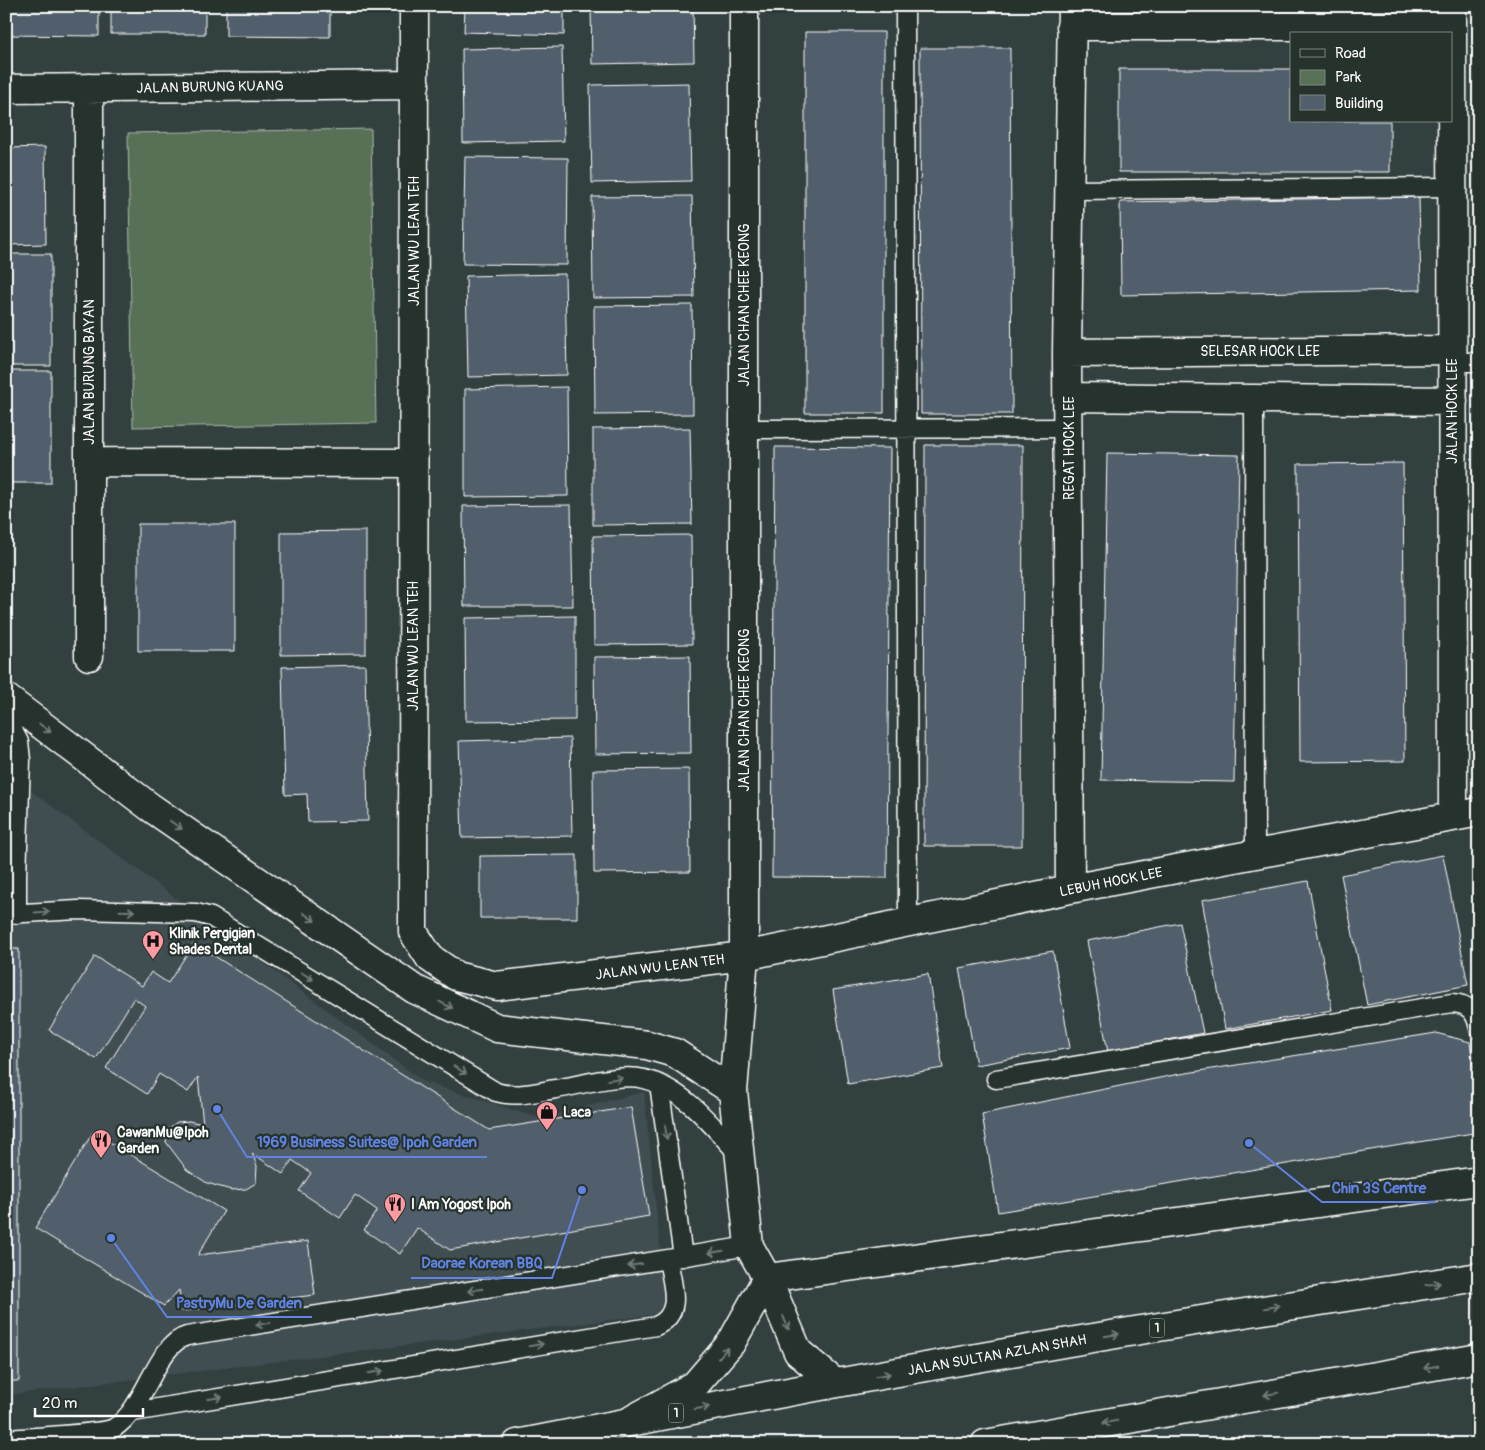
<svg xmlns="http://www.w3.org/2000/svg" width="1485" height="1450" viewBox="0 0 1485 1450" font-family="Pangolin,sans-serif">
  <rect width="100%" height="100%" fill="#334040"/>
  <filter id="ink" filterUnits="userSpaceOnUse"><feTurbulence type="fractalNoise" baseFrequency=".02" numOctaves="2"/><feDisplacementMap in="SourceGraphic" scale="10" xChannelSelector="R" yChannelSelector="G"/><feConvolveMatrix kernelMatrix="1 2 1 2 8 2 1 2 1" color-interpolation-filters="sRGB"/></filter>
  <g filter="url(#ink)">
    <path fill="#404d51" d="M 6,772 L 424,1082 L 539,1118 L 644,1092 L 667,1313 L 6,1395 Z"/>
    <path fill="#587157" stroke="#acb8ab" d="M 371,129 L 376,423 L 133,427 L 128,133 Z"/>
    <path fill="#515f6c" stroke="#fff" d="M 6,6 L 99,6 L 99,36 L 6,35 Z
      M 111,6 L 205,6 L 205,34 L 111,34 Z
      M 226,6 L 330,6 L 330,37 L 226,36 Z
      M 465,6 L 564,6 L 564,35 L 464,32 Z
      M 591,6 L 693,6 L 694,62 L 592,64 Z
      M 805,32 L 884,32 L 884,413 L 805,413 Z
      M 562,47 L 564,141 L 463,143 L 462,49 Z
      M 920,48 L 1010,48 L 1012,414 L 921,414 Z
      M 1119,69 L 1291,69 L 1291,121 L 1390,121 L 1390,172 L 1119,172 Z
      M 689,83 L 691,181 L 592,183 L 590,85 Z
      M 45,147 L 46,244 L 6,245 L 6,148 Z
      M 465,157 L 568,158 L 567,265 L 463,264 Z
      M 692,196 L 694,297 L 593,298 L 592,197 Z
      M 1419,197 L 1421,290 L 1121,295 L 1120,202 Z
      M 6,254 L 51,254 L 51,366 L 6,366 Z
      M 565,274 L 567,375 L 468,377 L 466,276 Z
      M 692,305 L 693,414 L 595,415 L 594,306 Z
      M 6,371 L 51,371 L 51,483 L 6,483 Z
      M 567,387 L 568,496 L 465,497 L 465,389 Z
      M 690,428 L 692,524 L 593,525 L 593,429 Z
      M 925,445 L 1023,445 L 1022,846 L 924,846 Z
      M 775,447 L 890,448 L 887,878 L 772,877 Z
      M 1107,453 L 1239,455 L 1234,782 L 1101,780 Z
      M 1403,463 L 1405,761 L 1300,762 L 1298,464 Z
      M 571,505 L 573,606 L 464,606 L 463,506 Z
      M 138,524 L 235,524 L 235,651 L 138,651 Z
      M 366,531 L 366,654 L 281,655 L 281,532 Z
      M 691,535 L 692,644 L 594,645 L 593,536 Z
      M 575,616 L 575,720 L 466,721 L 465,618 Z
      M 690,656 L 691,753 L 595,754 L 594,657 Z
      M 365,665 L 368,821 L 308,822 L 307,794 L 285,795 L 282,667 Z
      M 570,738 L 572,836 L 462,838 L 459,741 Z
      M 689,769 L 690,872 L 594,873 L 593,770 Z
      M 577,855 L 577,918 L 480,918 L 480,856 Z
      M 1443,855 L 1468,985 L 1367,1005 L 1341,875 Z
      M 1308,881 L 1332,1010 L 1225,1029 L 1202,900 Z
      M 1180,923 L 1203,1033 L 1108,1052 L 1087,941 Z
      M 194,943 L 489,1130 L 631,1107 L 649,1216 L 450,1250 L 417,1228 L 400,1254 L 364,1230 L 377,1210 L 355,1195 L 340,1218 L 299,1191 L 311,1173 L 292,1160 L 283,1174 L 252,1153 L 257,1166 L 256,1183 L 246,1189 L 231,1190 L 207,1183 L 187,1170 L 166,1142 L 168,1129 L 177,1122 L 189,1121 L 203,1124 L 198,1077 L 188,1092 L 159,1074 L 147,1094 L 106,1068 L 145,1006 L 134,998 L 96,1059 L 49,1030 L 95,956 L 142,986 L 151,972 L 168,983 Z
      M 6,949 L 19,949 L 19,1381 L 6,1381 Z
      M 1053,951 L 1070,1048 L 976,1065 L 959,968 Z
      M 928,974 L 943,1068 L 848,1084 L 833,990 Z
      M 1436,1033 L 1470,1042 L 1479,1105 L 1479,1132 L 998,1212 L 982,1114 L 1174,1075 Z
      M 93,1132 L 224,1211 L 198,1255 L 308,1241 L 315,1295 L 182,1311 L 179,1290 L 164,1306 L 35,1228 Z"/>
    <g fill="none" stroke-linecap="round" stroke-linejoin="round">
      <g stroke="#fff" stroke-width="21">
        <path id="service" d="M 905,6 L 908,923
          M 1069,190 L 1452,187
          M 1452,362 L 1479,362
          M 1254,399 L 1255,855
          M 744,429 L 1069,428
          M 6,717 L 19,742 L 21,760 L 17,876 L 6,877
          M 17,876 L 17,914
          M 6,914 L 78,910 L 196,913 L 211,917 L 496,1092 C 516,1098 536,1092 556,1089 C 581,1085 620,1073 644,1079 C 684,1088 714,1128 741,1157
          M 996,1079 L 1452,1003 C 1469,1004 1476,1012 1479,1029
          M 659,1084 L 683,1257
          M 133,1412 L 656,1326 C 684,1314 672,1284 668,1260
          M 6,1439 C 23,1438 105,1433 114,1428 C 146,1408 156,1344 187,1336 L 749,1246"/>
      </g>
      <g stroke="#fff" stroke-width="31">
        <path id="minor" d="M 414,6 L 413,932 L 430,958 L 456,976 L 497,986 L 744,956 L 1070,889 L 1479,812
          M 744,6 L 744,956 L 733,1091 L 749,1246 L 767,1278 L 798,1352 L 835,1383
          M 1452,6 L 1453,816
          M 1071,26 L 1452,26
          M 6,89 L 415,85
          M 1067,353 L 1452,350
          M 1069,397 L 1453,401
          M 89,462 L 412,463
          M 89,656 L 89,88
          M 6,698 L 150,807 L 414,989 L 497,1028 L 647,1045 L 675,1053 L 733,1091
          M 1070,889 L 1067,353 L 1072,6
          M 767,1278 L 1479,1181
          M 633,1419 L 695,1385 L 731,1343 L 767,1278"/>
      </g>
      <g stroke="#fff" stroke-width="31">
        <path id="primary" d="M 517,1444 C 836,1381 1157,1324 1479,1277
          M 985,1444 L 1479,1358"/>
      </g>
      <use href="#service" stroke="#26332d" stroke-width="18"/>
      <use href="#minor" stroke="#26332d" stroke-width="28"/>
      <use href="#primary" stroke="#26332d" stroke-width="28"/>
    </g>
    <defs><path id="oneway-shaft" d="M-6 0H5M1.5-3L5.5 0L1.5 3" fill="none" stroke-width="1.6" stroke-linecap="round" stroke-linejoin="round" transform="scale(1.25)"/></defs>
    <g stroke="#727a76">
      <use href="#oneway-shaft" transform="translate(45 728) rotate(37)"/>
      <use href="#oneway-shaft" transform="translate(176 825) rotate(35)"/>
      <use href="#oneway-shaft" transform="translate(127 911) rotate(1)"/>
      <use href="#oneway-shaft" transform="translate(42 912) rotate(-3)"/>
      <use href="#oneway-shaft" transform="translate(309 917) rotate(35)"/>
      <use href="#oneway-shaft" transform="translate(307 976) rotate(32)"/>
      <use href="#oneway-shaft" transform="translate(446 1005) rotate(27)"/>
      <use href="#oneway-shaft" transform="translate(460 1070) rotate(32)"/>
      <use href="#oneway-shaft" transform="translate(615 1079) rotate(-7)"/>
      <use href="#oneway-shaft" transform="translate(666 1132) rotate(82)"/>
      <use href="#oneway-shaft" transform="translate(716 1252) rotate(171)"/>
      <use href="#oneway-shaft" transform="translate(635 1265) rotate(171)"/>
      <use href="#oneway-shaft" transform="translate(1433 1284) rotate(-8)"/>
      <use href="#oneway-shaft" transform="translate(475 1290) rotate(171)"/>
      <use href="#oneway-shaft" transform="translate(1272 1307) rotate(-10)"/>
      <use href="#oneway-shaft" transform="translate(786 1323) rotate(68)"/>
      <use href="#oneway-shaft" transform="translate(263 1324) rotate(171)"/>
      <use href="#oneway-shaft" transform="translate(1112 1335) rotate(-10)"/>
      <use href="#oneway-shaft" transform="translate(536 1345) rotate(-9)"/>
      <use href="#oneway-shaft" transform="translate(723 1353) rotate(-49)"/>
      <use href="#oneway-shaft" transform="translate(1431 1367) rotate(170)"/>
      <use href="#oneway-shaft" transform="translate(376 1372) rotate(-9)"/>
      <use href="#oneway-shaft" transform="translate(883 1375) rotate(-10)"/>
      <use href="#oneway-shaft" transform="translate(1271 1394) rotate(170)"/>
      <use href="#oneway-shaft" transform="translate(215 1398) rotate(-9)"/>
      <use href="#oneway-shaft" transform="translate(702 1408) rotate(-10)"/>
      <use href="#oneway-shaft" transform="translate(1110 1422) rotate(170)"/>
    </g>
  </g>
  <defs>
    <g id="hospital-pin" transform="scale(1.125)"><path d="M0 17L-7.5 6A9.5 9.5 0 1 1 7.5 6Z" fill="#ff9aa2" stroke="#26332d"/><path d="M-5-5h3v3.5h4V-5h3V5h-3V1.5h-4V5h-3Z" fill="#111"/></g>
    <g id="shop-pin" transform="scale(1.125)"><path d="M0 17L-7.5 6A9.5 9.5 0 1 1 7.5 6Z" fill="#ff9aa2" stroke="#26332d"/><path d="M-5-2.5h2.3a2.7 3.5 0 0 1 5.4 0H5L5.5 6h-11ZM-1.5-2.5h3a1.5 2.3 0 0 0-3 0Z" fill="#111"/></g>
    <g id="restaurant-pin" transform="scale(1.125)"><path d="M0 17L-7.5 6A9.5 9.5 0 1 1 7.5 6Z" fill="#ff9aa2" stroke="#26332d"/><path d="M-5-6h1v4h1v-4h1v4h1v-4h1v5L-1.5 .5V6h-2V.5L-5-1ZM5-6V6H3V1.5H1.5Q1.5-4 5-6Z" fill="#111"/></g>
  </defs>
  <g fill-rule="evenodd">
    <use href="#hospital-pin" x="153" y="941"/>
    <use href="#shop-pin" x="547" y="1112"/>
    <use href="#restaurant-pin" x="101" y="1140"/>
    <use href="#restaurant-pin" x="395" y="1204"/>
  </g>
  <g text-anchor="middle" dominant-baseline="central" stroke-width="4.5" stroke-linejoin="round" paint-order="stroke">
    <g fill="#26332d" stroke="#bec2c0" stroke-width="1">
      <rect x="1149.5" y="1318.5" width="15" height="19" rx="4"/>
      <rect x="668.5" y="1403.5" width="15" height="19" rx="4"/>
    </g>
    <g font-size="12" font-weight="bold" fill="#fff">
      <text x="1157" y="1328">1</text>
      <text x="676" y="1413">1</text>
    </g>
    <g font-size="14" fill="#fff" stroke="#26332d">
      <text transform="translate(210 87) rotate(-1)">JALAN BURUNG KUANG</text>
      <text transform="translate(414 241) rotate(-90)">JALAN WU LEAN TEH</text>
      <text transform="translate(744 305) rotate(-90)">JALAN CHAN CHEE KEONG</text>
      <text x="1260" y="351">SELESAR HOCK LEE</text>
      <text transform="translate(89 372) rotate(-90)">JALAN BURUNG BAYAN</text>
      <text transform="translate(1452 411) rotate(-90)">JALAN HOCK LEE</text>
      <text transform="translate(1069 448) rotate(-90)">REGAT HOCK LEE</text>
      <text transform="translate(413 646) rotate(-90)">JALAN WU LEAN TEH</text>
      <text transform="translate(744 710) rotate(-90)">JALAN CHAN CHEE KEONG</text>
      <text transform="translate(1111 882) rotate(-11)">LEBUH HOCK LEE</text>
      <text transform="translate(660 967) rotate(-7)">JALAN WU LEAN TEH</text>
      <text transform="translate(997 1355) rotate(-10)">JALAN SULTAN AZLAN SHAH</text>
    </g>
    <g font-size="14" font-weight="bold" fill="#fff" stroke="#26332d" text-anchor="start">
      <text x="169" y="933">Klinik Pergigian<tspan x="169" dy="16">Shades Dental</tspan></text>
      <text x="563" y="1112">Laca</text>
      <text x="117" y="1132">CawanMu@Ipoh<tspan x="117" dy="16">Garden</tspan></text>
      <text x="411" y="1204">I Am Yogost Ipoh</text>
    </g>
  </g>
  <path fill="none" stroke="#6183e4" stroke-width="2" d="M217 1109L247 1157H487M1249 1143L1322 1202H1436M582 1190L552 1278H411M111 1238L167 1317H312"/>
  <g fill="#6183e4" stroke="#26332d" stroke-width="2">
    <circle cx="217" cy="1109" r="5"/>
    <circle cx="1249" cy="1143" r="5"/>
    <circle cx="582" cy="1190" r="5"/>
    <circle cx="111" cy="1238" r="5"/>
  </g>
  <g font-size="15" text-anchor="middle" font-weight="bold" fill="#6183e4" stroke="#26332d" stroke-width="4.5" stroke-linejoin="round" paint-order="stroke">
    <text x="367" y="1147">1969 Business Suites@ Ipoh Garden</text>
    <text x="1379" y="1193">Chin 3S Centre</text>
    <text x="482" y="1268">Daorae Korean BBQ</text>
    <text x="239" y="1308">PastryMu De Garden</text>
  </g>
  <rect width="1485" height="1450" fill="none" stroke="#26332d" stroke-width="25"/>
  <rect x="12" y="12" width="1460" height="1425" fill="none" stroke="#fff" stroke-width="2" filter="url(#ink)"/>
  <rect x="1290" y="32" width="162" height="90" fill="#26332d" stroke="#7d8581"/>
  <rect x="1300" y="49" width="25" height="8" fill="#26332d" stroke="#7d8581"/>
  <text x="1335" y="58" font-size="15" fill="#ffffff">Road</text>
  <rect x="1300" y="70" width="25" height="15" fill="#587157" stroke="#7d8581"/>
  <text x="1335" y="82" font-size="15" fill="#ffffff">Park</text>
  <rect x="1300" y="95" width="25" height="15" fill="#515f6c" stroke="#7d8581"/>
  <text x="1335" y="108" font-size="15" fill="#ffffff">Building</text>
  <path d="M35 1408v8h108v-8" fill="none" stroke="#ffffff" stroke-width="2.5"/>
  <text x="42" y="1408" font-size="15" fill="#ffffff" stroke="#26332d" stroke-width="4" paint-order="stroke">20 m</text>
</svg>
